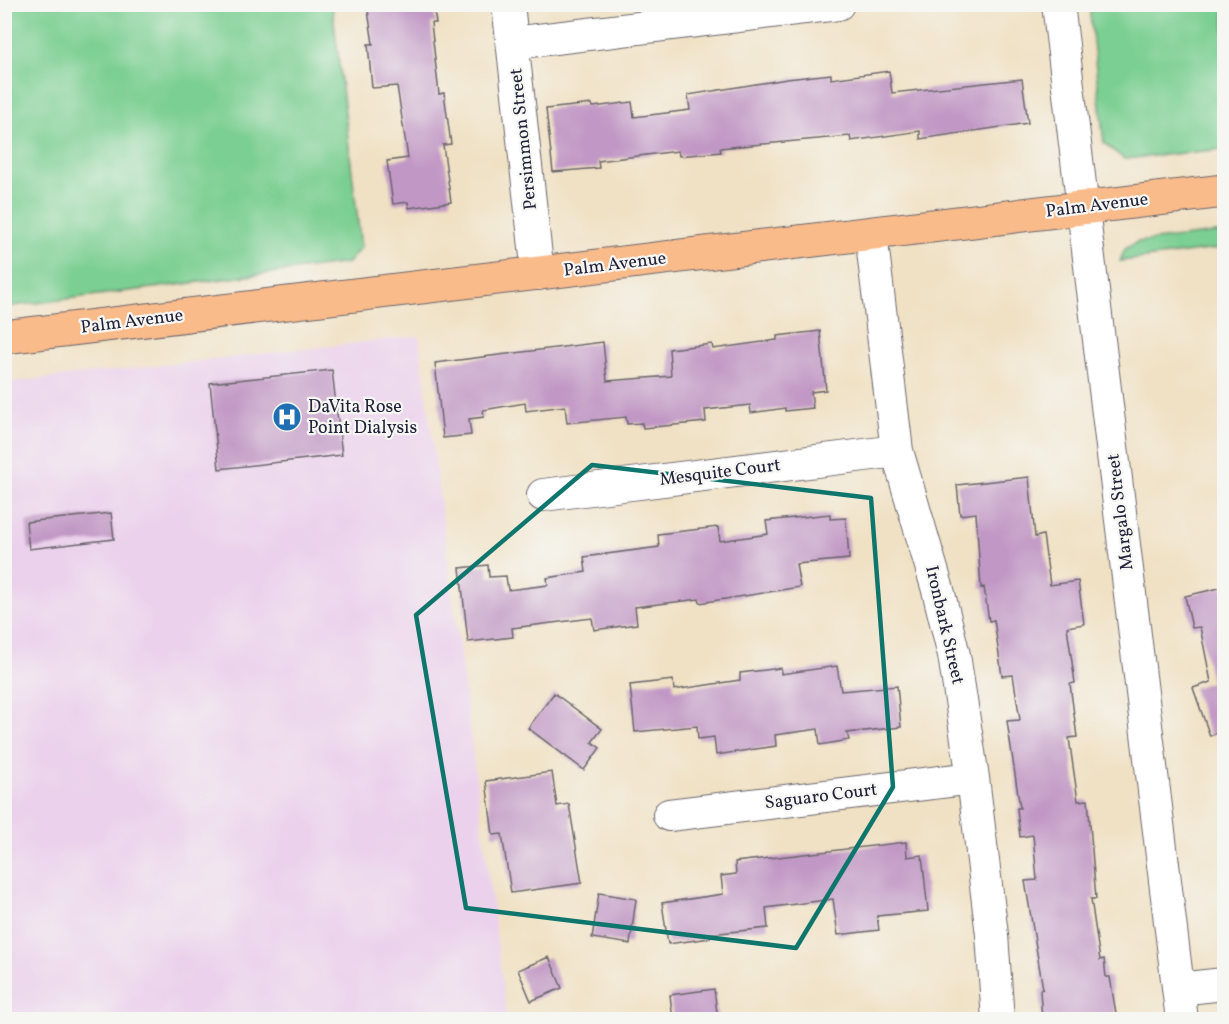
<svg xmlns="http://www.w3.org/2000/svg" width="1229" height="1024" viewBox="0 0 1229 1024" font-family="Vollkorn,serif">
  <rect width="100%" height="100%" fill="#f6f6f2"/>
  <filter id="ink" filterUnits="userSpaceOnUse"><feTurbulence type="fractalNoise" baseFrequency=".0167" numOctaves="2"/><feDisplacementMap in="SourceGraphic" scale="12" xChannelSelector="R" yChannelSelector="G"/><feConvolveMatrix kernelMatrix="1 2 1 2 8 2 1 2 1" color-interpolation-filters="sRGB"/></filter>
  <filter id="wash" filterUnits="userSpaceOnUse"><feTurbulence type="fractalNoise" baseFrequency=".008" numOctaves="4" result="noise"/><feDisplacementMap in="SourceGraphic" scale="24" xChannelSelector="R" yChannelSelector="G"/><feGaussianBlur stdDeviation="1.35" result="paint"/><feColorMatrix in="noise" values="0 0 0 0 0 0 0 0 0 0 0 0 0 0 0 0 0 1.4 0 .05"/><feComposite in="paint" operator="in"/></filter>
  <g filter="url(#wash)">
    <rect width="100%" height="100%" fill="#f0e1c4"/>
    <path fill="#ebd1ec" d="M 419,336 L 507,1019 L 5,1019 L 4,383 Z"/>
    <path fill="#7bcf92" stroke="#4e7866" stroke-width="1.5" d="M 4,5 L 332,5 L 361,247 L 348,263 L 5,307 Z
      M 1089,5 L 1224,5 L 1224,149 L 1124,159 L 1104,143 Z
      M 1224,232 L 1224,248 L 1120,261 L 1125,249 L 1137,242 Z"/>
    <g id="blocks">
      <path fill="#c198c5" d="M 367,4 L 433,4 L 436,23 L 431,23 L 439,94 L 444,93 L 451,144 L 443,145 L 451,202 L 409,208 L 408,202 L 393,204 L 387,161 L 408,158 L 397,86 L 372,88 L 368,44 L 373,44 Z
        M 889,71 L 892,93 L 1022,79 L 1028,123 L 920,139 L 920,131 L 851,141 L 850,136 L 720,148 L 721,152 L 679,156 L 678,151 L 598,161 L 599,168 L 553,172 L 546,109 L 592,104 L 593,107 L 632,102 L 634,117 L 690,110 L 688,95 L 787,79 L 831,74 L 831,79 Z
        M 820,331 L 826,390 L 811,392 L 813,408 L 785,411 L 785,408 L 751,413 L 750,405 L 705,410 L 706,422 L 643,428 L 642,423 L 627,424 L 626,417 L 567,423 L 565,406 L 526,411 L 525,403 L 483,410 L 484,417 L 469,419 L 471,435 L 443,438 L 435,363 L 603,342 L 607,381 L 671,376 L 669,349 L 712,344 L 713,349 L 777,340 L 777,336 Z
        M 332,370 L 342,455 L 219,469 L 210,383 Z
        M 1029,477 L 1035,537 L 1043,535 L 1050,585 L 1078,581 L 1084,624 L 1067,627 L 1075,683 L 1070,684 L 1077,737 L 1069,738 L 1078,801 L 1088,800 L 1096,899 L 1091,899 L 1100,960 L 1104,959 L 1106,977 L 1110,977 L 1117,1020 L 1042,1020 L 1040,990 L 1043,989 L 1025,881 L 1037,880 L 1033,835 L 1020,837 L 1017,808 L 1020,808 L 1007,721 L 1020,720 L 1013,675 L 1002,676 L 994,620 L 989,621 L 984,587 L 981,588 L 976,513 L 960,515 L 957,485 Z
        M 111,513 L 114,539 L 29,549 L 26,522 Z
        M 830,514 L 830,519 L 846,518 L 849,559 L 796,564 L 800,587 L 700,603 L 699,599 L 635,607 L 637,624 L 594,630 L 592,618 L 512,628 L 513,637 L 468,642 L 460,568 L 488,565 L 489,577 L 506,576 L 508,590 L 548,585 L 547,578 L 586,572 L 584,557 L 659,547 L 658,534 L 718,527 L 720,541 L 768,534 L 766,521 Z
        M 1224,587 L 1224,730 L 1210,736 L 1193,688 L 1211,682 L 1200,627 L 1192,628 L 1185,596 Z
        M 837,666 L 841,691 L 897,686 L 901,727 L 847,733 L 849,740 L 820,745 L 818,729 L 775,735 L 776,746 L 716,755 L 714,737 L 698,739 L 697,726 L 635,732 L 630,685 L 673,680 L 674,690 L 740,680 L 740,673 L 781,668 L 781,674 Z
        M 554,693 L 602,729 L 592,742 L 600,748 L 584,770 L 528,728 Z
        M 552,772 L 557,806 L 569,804 L 582,883 L 511,893 L 502,834 L 493,835 L 486,781 Z
        M 906,842 L 907,857 L 922,855 L 928,911 L 877,916 L 879,930 L 838,935 L 833,899 L 766,908 L 768,928 L 710,934 L 710,938 L 668,944 L 662,903 L 723,894 L 721,876 L 736,874 L 735,862 Z
        M 599,893 L 636,899 L 630,944 L 592,938 Z
        M 549,957 L 562,988 L 531,1001 L 518,970 Z
        M 714,989 L 718,1020 L 673,1020 L 670,995 Z"/>
    </g>
  </g>
  <g filter="url(#ink)">
    <use href="#blocks" fill-opacity="0" stroke="#6a656b" stroke-width="1.5"/>
    <g fill="none" stroke-linecap="round" stroke-linejoin="round">
      <g stroke="#6a656b" stroke-width="34">
        <path id="minor" d="M 508,4 L 538,274
          M 1058,4 L 1182,1020
          M 513,43 L 838,4
          M 871,234 L 897,451 L 938,590 L 954,655 L 973,778 L 992,935 L 998,1020
          M 543,495 L 897,451
          M 669,815 L 973,778
          M 1178,989 L 1224,984"/>
      </g>
      <g stroke="#6a656b" stroke-width="35">
        <path id="major" d="M 4,337 L 1224,191"/>
      </g>
      <use href="#minor" stroke="#fff" stroke-width="32"/>
      <use href="#major" stroke="#fabb8b" stroke-width="33"/>
    </g>
  </g>
  <path fill="none" stroke="#0f766e" stroke-width="4.5" stroke-linejoin="round" d="M 592,465 L 871,498 L 893,787 L 796,948 L 466,908 L 416,615 Z"/>
  <defs>
    <g id="hospital-disc" transform="scale(1.5)"><circle r="9.5" fill="#1f6fb2" stroke="#f6f6f2"/><path d="M-5-5h3v3.5h4V-5h3V5h-3V1.5h-4V5h-3Z" fill="#fff"/></g>
  </defs>
  <g fill-rule="evenodd">
    <use href="#hospital-disc" x="287" y="417"/>
  </g>
  <g text-anchor="middle" dominant-baseline="central" stroke-width="4.5" stroke-linejoin="round" paint-order="stroke">
    <g font-size="18" fill="#22223b" stroke="#f6f6f2">
      <text transform="translate(524 139) rotate(-96)">Persimmon Street</text>
      <text transform="translate(1097 206) rotate(-7)">Palm Avenue</text>
      <text transform="translate(615 265) rotate(-7)">Palm Avenue</text>
      <text transform="translate(132 322) rotate(-7)">Palm Avenue</text>
      <text transform="translate(720 473) rotate(-7)">Mesquite Court</text>
      <text transform="translate(1121 512) rotate(-97)">Margalo Street</text>
      <text transform="translate(944 625) rotate(77)">Ironbark Street</text>
      <text transform="translate(821 797) rotate(-7)">Saguaro Court</text>
    </g>
    <g font-size="18" fill="#22223b" stroke="#f6f6f2" text-anchor="start">
      <text x="308" y="407">DaVita Rose<tspan x="308" dy="21">Point Dialysis</tspan></text>
    </g>
  </g>
  <rect width="1229" height="1024" fill="none" stroke="#f6f6f2" stroke-width="24"/>
</svg>
